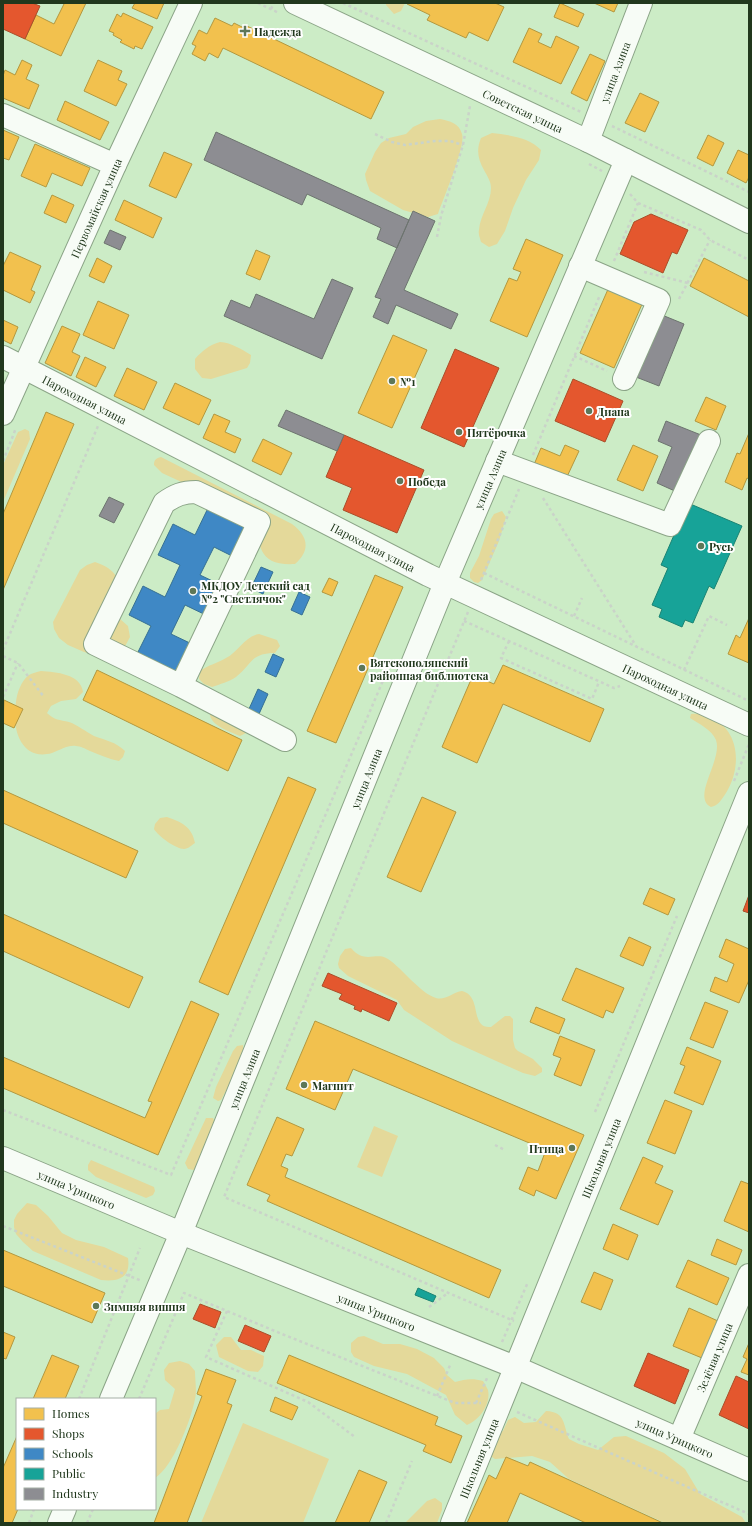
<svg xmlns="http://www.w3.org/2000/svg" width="752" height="1526" viewBox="0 0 752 1526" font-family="'Playfair Display',serif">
  <rect width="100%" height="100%" fill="#ccecc6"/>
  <path fill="#e4d99a" d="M 386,3 L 405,3 L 401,11 L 394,14 L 386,5 Z
    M 440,119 C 450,121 459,123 462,134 C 466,146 443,199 438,214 L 428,217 L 403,210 L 370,191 L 366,180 L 365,174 L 375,152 L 381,143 L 389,138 L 406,134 L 413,127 L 426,121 Z
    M 492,133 C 508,135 529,137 541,150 L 539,160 L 526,180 L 513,208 L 505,231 L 497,244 L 489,247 L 481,242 C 480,238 478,234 479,230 C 480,215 491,203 491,188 C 491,181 487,176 484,170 C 478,159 476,150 481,138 Z
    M 220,342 C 232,343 241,349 251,355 L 250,363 L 247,368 L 211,379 L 202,378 L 195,369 L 195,359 C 202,351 209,345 220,342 Z
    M 25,429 L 29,431 L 30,439 L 3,502 L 3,465 L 18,432 Z
    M 161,457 L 292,524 C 308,536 311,550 295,564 C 258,566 259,546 255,516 L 162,473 L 154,465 C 154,460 156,458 161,457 Z
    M 502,511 L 506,517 L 499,541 L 482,580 L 478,583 L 474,582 L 470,578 L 470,573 L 479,556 L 491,519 L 494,514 Z
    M 95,562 C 126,572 121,592 120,619 L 128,626 L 130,637 L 122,652 L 107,658 L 84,652 L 68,645 L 59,638 L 54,629 L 53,622 L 80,570 L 87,565 Z
    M 259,634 L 277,640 L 280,646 L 275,653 C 250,653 252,665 236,677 C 229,682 220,684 212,687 L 204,684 L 199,679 L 200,671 C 208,665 218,663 226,658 C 238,652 245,636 259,634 Z
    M 41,671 C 56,672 81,674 83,692 L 76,699 L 61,701 L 51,706 L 47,713 C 54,720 60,720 69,722 C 78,725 86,732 94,736 C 105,740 116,742 125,751 L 123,757 L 119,761 C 109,759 100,755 90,751 C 86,749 80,746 76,746 C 67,745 61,750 52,753 C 20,762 11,726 16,702 C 17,693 21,681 29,675 C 32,673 37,672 41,671 Z
    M 210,710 L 248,728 L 246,733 L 240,736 C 229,731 207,725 210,710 Z
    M 691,714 C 699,713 705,715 712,718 C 741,732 741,769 726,793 C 722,799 718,806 711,807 C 691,797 723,760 716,740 C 712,730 698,723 690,718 Z
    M 167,817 C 182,822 192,827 195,843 C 192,845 188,849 184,849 C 176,849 158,836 154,829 L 155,824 L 160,818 Z
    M 351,948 C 365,965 376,951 388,959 C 403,969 420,993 436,998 C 445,1001 453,992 462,991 C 483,996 469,1029 491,1027 L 505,1016 L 510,1016 L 513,1019 L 513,1040 L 515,1048 L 518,1051 L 533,1059 L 542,1068 L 542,1072 L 535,1076 L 523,1073 L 452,1041 L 404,1010 L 397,1000 L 348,976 L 339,968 L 338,964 L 340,956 L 345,949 Z
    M 243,1045 L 244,1057 L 221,1100 L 218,1101 L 213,1098 L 216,1087 L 233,1051 L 237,1046 Z
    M 206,1118 L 213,1118 L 215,1123 L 201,1162 L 194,1170 L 188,1169 L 185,1163 Z
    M 374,1126 L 398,1136 L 382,1177 L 357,1167 Z
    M 91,1160 L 154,1187 L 155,1191 L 153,1195 L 146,1198 L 96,1177 L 88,1170 L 88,1165 Z
    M 27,1203 L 36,1205 L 48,1216 L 62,1233 L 76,1240 L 104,1247 L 128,1258 C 131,1278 118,1282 101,1280 L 33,1251 L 23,1242 L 16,1234 L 14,1227 L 14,1220 L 17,1214 Z
    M 364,1336 L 383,1344 L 400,1344 L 417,1349 L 434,1358 L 444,1368 L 447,1375 L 455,1382 C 465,1379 473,1378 483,1381 C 485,1384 487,1388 488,1390 C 491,1405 479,1420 467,1425 L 455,1415 L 446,1395 L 407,1374 L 374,1366 L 354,1357 L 351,1352 L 351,1343 L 358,1337 Z
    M 224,1337 L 231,1337 L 241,1350 L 251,1350 L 264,1356 L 263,1366 L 258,1372 L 248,1371 L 219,1357 L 216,1345 Z
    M 180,1361 L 189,1364 L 195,1371 C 195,1380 197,1391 195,1399 C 191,1420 173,1467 155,1478 L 155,1414 L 160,1410 L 169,1409 L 175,1389 L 165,1380 L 164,1370 L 169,1363 Z
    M 546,1411 C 566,1412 563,1425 569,1439 L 579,1444 L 598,1450 L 614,1437 L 626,1436 L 664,1453 L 685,1469 L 700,1494 L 742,1517 L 746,1523 L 665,1523 L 569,1479 L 550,1462 L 532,1456 L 495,1459 L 489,1455 L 496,1434 L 503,1431 L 508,1420 L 515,1417 L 524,1423 L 536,1422 Z
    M 243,1423 L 329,1459 L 303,1523 L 201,1523 Z
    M 435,1498 L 442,1503 L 442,1510 L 437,1523 L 405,1523 L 427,1501 Z"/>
  <path fill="#f2c14e" stroke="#b3983f" d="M 62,3 L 86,3 L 61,56 L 25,39 L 36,15 L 54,24 L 64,4 Z
    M 135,3 L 164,3 L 157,19 L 132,8 Z
    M 408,3 L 495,3 L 504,7 L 488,41 L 469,32 L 466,38 L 427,20 L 430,15 L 407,4 Z
    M 560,3 L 584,14 L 578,27 L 554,17 Z
    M 594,3 L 618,3 L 614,12 Z
    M 123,13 L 153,27 L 142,49 L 135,46 L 134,49 L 120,42 L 122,40 L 113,35 L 114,33 L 109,31 L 117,14 L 121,17 Z
    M 215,18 L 232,26 L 234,23 L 246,29 L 247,26 L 384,92 L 371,119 L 223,48 L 218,58 L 209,53 L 205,61 L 192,54 L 196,46 L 192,44 L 199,30 L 207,34 Z
    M 529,28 L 542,34 L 538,42 L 551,48 L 556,36 L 579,47 L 561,84 L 513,62 Z
    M 590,54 L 605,61 L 587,101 L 571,93 Z
    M 22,60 L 32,65 L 26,79 L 39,85 L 29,109 L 3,98 L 3,76 L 5,70 L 15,75 Z
    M 98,60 L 122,71 L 118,80 L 127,84 L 116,106 L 84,91 Z
    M 640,93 L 659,102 L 645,132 L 625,123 Z
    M 65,101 L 109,122 L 100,140 L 57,120 Z
    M 3,130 L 19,137 L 9,160 L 3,158 Z
    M 708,135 L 724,143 L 713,166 L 697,158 Z
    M 35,144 L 90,168 L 82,186 L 52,173 L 46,187 L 21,176 Z
    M 738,150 L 749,155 L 749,177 L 746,183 L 727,173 Z
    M 164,152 L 192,164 L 176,198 L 149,186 Z
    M 52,195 L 74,205 L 66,223 L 44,213 Z
    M 124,200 L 162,218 L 153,238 L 115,220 Z
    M 526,239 L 563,255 L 527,337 L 490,321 L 509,278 L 517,281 L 521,272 L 513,269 Z
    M 256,250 L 270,256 L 260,280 L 246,274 Z
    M 10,252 L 41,266 L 31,290 L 35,292 L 30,303 L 3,290 L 3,266 Z
    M 97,258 L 112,266 L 104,283 L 89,276 Z
    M 704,258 L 749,281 L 749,317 L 690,286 Z
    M 609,287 L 643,302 L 614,368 L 580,353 Z
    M 98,301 L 129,315 L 114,349 L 83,335 Z
    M 3,320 L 18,327 L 11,344 L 3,340 Z
    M 62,326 L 80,334 L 72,352 L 80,356 L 71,376 L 45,363 Z
    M 393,335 L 427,350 L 392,428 L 358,413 Z
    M 85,357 L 106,367 L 96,387 L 76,377 Z
    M 127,368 L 157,382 L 144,410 L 114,396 Z
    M 175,383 L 211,400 L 199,425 L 163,408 Z
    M 706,397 L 726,406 L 716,430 L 695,421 Z
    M 46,412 L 74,424 L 3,590 L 3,514 Z
    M 214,414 L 230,421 L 225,432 L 241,439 L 235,453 L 203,438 Z
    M 749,433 L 749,479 L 747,478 L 742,490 L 725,482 L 737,453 L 740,454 Z
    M 263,439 L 292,453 L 281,475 L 252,461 Z
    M 565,445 L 579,451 L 565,481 L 533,467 L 541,448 L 560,456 Z
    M 633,445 L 658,456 L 643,491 L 617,480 Z
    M 375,575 L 403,587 L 336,743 L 307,731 Z
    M 329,578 L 338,582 L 332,596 L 322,592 Z
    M 749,618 L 749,663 L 728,654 L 736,635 L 740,638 Z
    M 503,665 L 604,709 L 590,742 L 503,704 L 477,763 L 442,747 L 473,675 L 494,684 Z
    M 97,670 L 242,740 L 228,771 L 83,700 Z
    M 4,700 L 23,709 L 14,728 L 3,723 Z
    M 288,777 L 316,789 L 228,995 L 199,982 Z
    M 3,790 L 138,851 L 126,878 L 3,823 Z
    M 422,797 L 456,812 L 421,892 L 387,877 Z
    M 650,888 L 675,899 L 668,915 L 643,904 Z
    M 3,914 L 143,977 L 129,1008 L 3,951 Z
    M 629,937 L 651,947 L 643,966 L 620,956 Z
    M 726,939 L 749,949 L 749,980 L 739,1003 L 710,991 L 715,977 L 727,982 L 734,964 L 719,957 Z
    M 576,968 L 624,988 L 613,1013 L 606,1010 L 603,1018 L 562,1000 Z
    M 191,1001 L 219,1014 L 158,1155 L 3,1088 L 3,1057 L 145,1118 L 152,1102 L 148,1101 Z
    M 705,1002 L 728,1011 L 713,1048 L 690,1039 Z
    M 536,1007 L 565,1019 L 559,1034 L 530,1022 Z
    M 315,1021 L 584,1135 L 556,1199 L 536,1190 L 534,1196 L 519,1189 L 528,1167 L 538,1171 L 546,1150 L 353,1069 L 335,1110 L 286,1089 Z
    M 560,1036 L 595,1050 L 581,1086 L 554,1075 L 561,1058 L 553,1055 Z
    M 687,1047 L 721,1061 L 703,1105 L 674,1093 L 685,1066 L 680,1064 Z
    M 665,1100 L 692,1111 L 675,1154 L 647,1143 Z
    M 277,1117 L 304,1129 L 292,1156 L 286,1154 L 281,1166 L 288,1169 L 285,1177 L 501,1270 L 489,1298 L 267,1201 L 270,1195 L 247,1185 Z
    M 643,1157 L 663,1166 L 655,1183 L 673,1191 L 658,1225 L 620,1209 Z
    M 741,1181 L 749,1184 L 749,1232 L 724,1221 Z
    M 613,1224 L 638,1235 L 628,1260 L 603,1249 Z
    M 717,1239 L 742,1250 L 736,1265 L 711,1255 Z
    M 3,1250 L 105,1293 L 92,1323 L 3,1286 Z
    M 688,1260 L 729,1278 L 717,1305 L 676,1287 Z
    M 594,1272 L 613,1280 L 601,1310 L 581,1302 Z
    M 689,1308 L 718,1321 L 702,1358 L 673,1346 Z
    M 3,1332 L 15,1337 L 6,1359 L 3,1358 Z
    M 749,1343 L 749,1375 L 741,1372 L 747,1359 L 743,1357 Z
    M 52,1355 L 79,1366 L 65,1399 L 33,1399 Z
    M 289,1355 L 438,1417 L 435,1425 L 462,1436 L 451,1463 L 423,1451 L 426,1445 L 277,1383 Z
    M 206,1369 L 236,1380 L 227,1403 L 232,1405 L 187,1523 L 154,1523 L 202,1396 L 197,1394 Z
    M 275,1397 L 298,1407 L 292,1420 L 270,1411 Z
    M 17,1436 L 18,1509 L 12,1523 L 3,1523 L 3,1468 Z
    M 506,1457 L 528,1466 L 530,1462 L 663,1523 L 586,1523 L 520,1493 L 507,1523 L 467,1523 L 489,1475 L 496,1479 Z
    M 359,1470 L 387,1482 L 369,1523 L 335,1523 Z"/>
  <path fill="#e4572e" stroke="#aa4e29" d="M 3,3 L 32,3 L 40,6 L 25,39 L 3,29 Z
    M 651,214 L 688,230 L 677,254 L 672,252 L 663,273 L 620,254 L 634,222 Z
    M 455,349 L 499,368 L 464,447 L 421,428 Z
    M 573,379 L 623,401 L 605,442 L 555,421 Z
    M 344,435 L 424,470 L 397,533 L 343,510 L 352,488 L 326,477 Z
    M 749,895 L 749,913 L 743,911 Z
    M 328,973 L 397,1003 L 389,1021 L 362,1009 L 361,1012 L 357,1010 L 354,1009 L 355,1006 L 339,999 L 342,994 L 322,986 Z
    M 200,1304 L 221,1312 L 215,1328 L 193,1319 Z
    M 245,1325 L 271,1336 L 264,1352 L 238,1341 Z
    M 648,1353 L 689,1370 L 675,1404 L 634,1386 Z
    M 736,1376 L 749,1382 L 749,1429 L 719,1415 Z"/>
  <path fill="#3f88c5" stroke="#367093" d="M 209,506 L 252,526 L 236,558 L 214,547 L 200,575 L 223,586 L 208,616 L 185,605 L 171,634 L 194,645 L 180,675 L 137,654 L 151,626 L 129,615 L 143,586 L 165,597 L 180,565 L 158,555 L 173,524 L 195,535 Z
    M 261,567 L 273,572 L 263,594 L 251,588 Z
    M 299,592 L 310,597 L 302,615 L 291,610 Z
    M 273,654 L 284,659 L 276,677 L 265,672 Z
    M 258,689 L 268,694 L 259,714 L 249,709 Z"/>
  <path fill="#17a398" stroke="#1a8373" d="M 688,503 L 742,526 L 714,589 L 709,586 L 693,623 L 685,620 L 682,627 L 659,617 L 662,609 L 652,605 L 668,568 L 661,565 Z
    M 418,1288 L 436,1296 L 433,1302 L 415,1295 Z"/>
  <path fill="#8d8d92" stroke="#6d746f" d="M 216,132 L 409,220 L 397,248 L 377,239 L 381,228 L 307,194 L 302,205 L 204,160 Z
    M 413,211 L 435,221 L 404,290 L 458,314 L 451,329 L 396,305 L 388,324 L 373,317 L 381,299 L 375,297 Z
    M 110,230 L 126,237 L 120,250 L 104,243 Z
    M 332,279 L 353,288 L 322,359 L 224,316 L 231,300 L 250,308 L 256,294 L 314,319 Z
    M 662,315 L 684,324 L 659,386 L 636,377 Z
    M 286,410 L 344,435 L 337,451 L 278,426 Z
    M 666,421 L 701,435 L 677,492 L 657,483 L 672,447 L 658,441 Z
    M 109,497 L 124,504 L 114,523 L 99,516 Z"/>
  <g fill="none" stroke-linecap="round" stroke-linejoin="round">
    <g stroke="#8ba487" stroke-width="24">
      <g id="minor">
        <path id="s1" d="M 295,3 L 588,141 L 749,222"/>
        <path d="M 3,115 L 115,165"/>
        <path id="s2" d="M 588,141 L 641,3"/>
        <path d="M 580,266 L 659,300 L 624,379"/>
        <path id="s3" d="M 3,357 L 428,575 L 749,725"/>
        <path id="s4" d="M 3,414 L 115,165 L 191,3"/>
        <path d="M 497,461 L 670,525 L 709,441"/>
        <path d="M 181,686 L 95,644 L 164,503 C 175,495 183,492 196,492 L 259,522 L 181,686 L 285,740"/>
        <path id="s5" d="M 3,1158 L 181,1233 L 515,1367 L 749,1470"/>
        <path id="s6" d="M 111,1399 L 181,1233 L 445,583 L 626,160"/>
        <path id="s7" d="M 679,1439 L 749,1275"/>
        <path d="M 59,1523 L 65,1509"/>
        <path id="s8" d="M 452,1523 L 749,793"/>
      </g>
    </g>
    <path stroke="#cad3c9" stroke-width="2.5" stroke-dasharray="3 3" stroke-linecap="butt" d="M 258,3 L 279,13
      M 343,3 L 581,112
      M 271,9 L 274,3
      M 612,126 L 749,192
      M 375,134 L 392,142 L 405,145 L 435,141 L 450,141 L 463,145
      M 589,164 L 602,171
      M 630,194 L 638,203 L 701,230 L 710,240 L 749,260
      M 437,237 L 441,216 L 463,145 L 470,106
      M 614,261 L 638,203
      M 644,272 L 688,283
      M 679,299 L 710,240
      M 574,356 L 607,371
      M 533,455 L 600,295
      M 3,461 L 16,428
      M 543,498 L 636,646
      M 484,573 L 749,701
      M 481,580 L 519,489
      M 468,612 L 224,1197 L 514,1321
      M 574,616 L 582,598
      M 464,621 L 614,688 L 620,686
      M 509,641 L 501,658 L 592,699 L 599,682
      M 3,650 L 98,426
      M 3,656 L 18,663 L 44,697
      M 684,670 L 709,616 L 727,625
      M 3,697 L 18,663
      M 734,781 L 749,744
      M 3,1110 L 171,1175 L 391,662
      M 595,1112 L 677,916
      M 495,1145 L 505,1150
      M 3,1226 L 142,1281
      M 429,1307 L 448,1293
      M 227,1311 L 206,1357 L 308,1402 L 355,1437
      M 502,1342 L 528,1282
      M 437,1396 L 451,1363
      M 79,1399 L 140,1248
      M 139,1399 L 184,1293 L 282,1334 L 455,1403 L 481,1403
      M 476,1403 L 488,1376
      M 517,1412 L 749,1514
      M 29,1523 L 34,1509
      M 87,1523 L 93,1509
      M 386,1523 L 412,1461"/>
    <use href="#minor" stroke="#f7fcf6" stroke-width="22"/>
  </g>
  <g fill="#5d7758" stroke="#fff" stroke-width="1.5">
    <path d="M243 25h4v4h4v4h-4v4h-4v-4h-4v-4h4z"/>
    <circle cx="392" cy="381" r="4"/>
    <circle cx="589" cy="411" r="4"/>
    <circle cx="459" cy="432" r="4"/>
    <circle cx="400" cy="481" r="4"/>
    <circle cx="701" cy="546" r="4"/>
    <circle cx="193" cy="591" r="4"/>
    <circle cx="362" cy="668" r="4"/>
    <circle cx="304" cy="1085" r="4"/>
    <circle cx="572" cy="1148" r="4"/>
    <circle cx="96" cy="1306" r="4"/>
  </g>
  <g text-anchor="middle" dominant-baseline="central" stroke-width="4" stroke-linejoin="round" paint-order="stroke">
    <g font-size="11" font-weight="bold" fill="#21381d" stroke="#fff" text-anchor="start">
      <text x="254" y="31">Надежда</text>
      <text x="400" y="381">№1</text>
      <text x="597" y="411">Диана</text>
      <text x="467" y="432">Пятёрочка</text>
      <text x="408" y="481">Победа</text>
      <text x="709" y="546">Русь</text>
      <text x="201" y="585">МКДОУ Детский сад<tspan x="201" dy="13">№2 "Светлячок"</tspan></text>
      <text x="370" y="662">Вятскополянский<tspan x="370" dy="13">районная библиотека</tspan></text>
      <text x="312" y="1085">Магнит</text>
      <text x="564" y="1148" text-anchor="end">Птица</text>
      <text x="104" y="1306">Зимняя вишня</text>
    </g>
    <g font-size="11" fill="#21381d" stroke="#fff">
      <text stroke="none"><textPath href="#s2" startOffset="74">улица Азина</textPath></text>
      <text stroke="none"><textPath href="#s1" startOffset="252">Советская улица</textPath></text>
      <text stroke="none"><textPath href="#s4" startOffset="226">Первомайская улица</textPath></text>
      <text stroke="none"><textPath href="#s3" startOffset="92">Пароходная улица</textPath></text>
      <text stroke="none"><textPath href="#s6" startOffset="995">улица Азина</textPath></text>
      <text stroke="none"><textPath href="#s3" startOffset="416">Пароходная улица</textPath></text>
      <text stroke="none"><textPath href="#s3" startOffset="740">Пароходная улица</textPath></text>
      <text stroke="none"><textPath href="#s6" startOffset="671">улица Азина</textPath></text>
      <text stroke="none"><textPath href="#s6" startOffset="347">улица Азина</textPath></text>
      <text stroke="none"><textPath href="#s8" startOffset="394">Школьная улица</textPath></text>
      <text stroke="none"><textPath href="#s5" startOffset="80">улица Урицкого</textPath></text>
      <text stroke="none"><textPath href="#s5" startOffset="404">улица Урицкого</textPath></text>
      <text stroke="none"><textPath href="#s7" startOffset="89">Зелёная улица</textPath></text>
      <text stroke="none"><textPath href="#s5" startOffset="728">улица Урицкого</textPath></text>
      <text stroke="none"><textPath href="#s8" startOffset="70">Школьная улица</textPath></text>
    </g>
  </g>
  <rect width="752" height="1526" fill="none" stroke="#21381d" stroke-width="8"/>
  <rect x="16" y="1398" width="140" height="112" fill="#ffffff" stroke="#a6afa5"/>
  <rect x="24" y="1408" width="20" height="12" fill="#f2c14e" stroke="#a6afa5"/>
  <text x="52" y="1418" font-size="12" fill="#21381d">Homes</text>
  <rect x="24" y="1428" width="20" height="12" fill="#e4572e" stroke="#a6afa5"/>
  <text x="52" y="1438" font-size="12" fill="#21381d">Shops</text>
  <rect x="24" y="1448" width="20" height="12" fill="#3f88c5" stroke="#a6afa5"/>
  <text x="52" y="1458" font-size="12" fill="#21381d">Schools</text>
  <rect x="24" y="1468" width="20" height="12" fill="#17a398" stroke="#a6afa5"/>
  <text x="52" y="1478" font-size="12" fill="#21381d">Public</text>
  <rect x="24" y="1488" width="20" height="12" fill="#8d8d92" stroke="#a6afa5"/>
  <text x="52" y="1498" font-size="12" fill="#21381d">Industry</text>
</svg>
